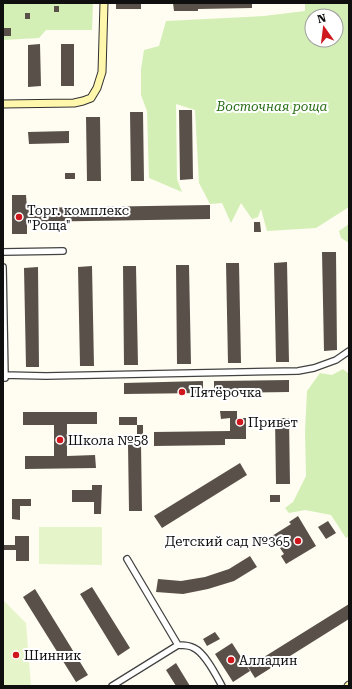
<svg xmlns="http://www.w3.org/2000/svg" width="352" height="689" viewBox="0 0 352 689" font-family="'Roboto Serif',serif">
  <rect width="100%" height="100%" fill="#fffcf1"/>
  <path fill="#d3efb6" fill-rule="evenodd" d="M 3,3 L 93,3 L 92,30 L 46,30 L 39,38 L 3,40 Z
    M 305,3 L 349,3 L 349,207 L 316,228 L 267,231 L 261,209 L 258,217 L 252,219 L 241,203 L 231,223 L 222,203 L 210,204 L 199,183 L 195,110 L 176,104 L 177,179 L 182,192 L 149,178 L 147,111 L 141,95 L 141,69 L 144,50 L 159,46 L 166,21 L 264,16 L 305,11 ZM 312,16 L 336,16 L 336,40 L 312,40 Z
    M 349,224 L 349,243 L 341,238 L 339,231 Z
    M 343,369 L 349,374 L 349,536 L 346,538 L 331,515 L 305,510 L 289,513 L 285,508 L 293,502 L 306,476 L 305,432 L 307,391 L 320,373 L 332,375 Z"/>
  <path fill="#e5f5c9" d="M 39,527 L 102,527 L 102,565 L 39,564 Z
    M 3,600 L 26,623 L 31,686 L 3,686 Z"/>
  <path fill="#59504a" d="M 116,3 L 141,3 L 141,9 L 116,9 Z
    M 173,3 L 252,3 L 252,8 L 198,9 L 198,11 L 174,11 Z
    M 54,6 L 59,6 L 59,12 L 54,12 Z
    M 25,13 L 30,13 L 30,19 L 25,19 Z
    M 3,28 L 11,28 L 11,36 L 3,36 Z
    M 40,44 L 41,86 L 28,87 L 28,45 Z
    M 61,44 L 74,44 L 74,86 L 61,86 Z
    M 179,110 L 192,110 L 193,179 L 180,180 Z
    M 130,112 L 143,112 L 144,181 L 131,181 Z
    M 86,117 L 100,117 L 101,181 L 87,181 Z
    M 69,131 L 69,143 L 29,144 L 28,132 Z
    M 65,173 L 75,173 L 75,179 L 65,179 Z
    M 12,195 L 26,195 L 27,208 L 210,205 L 210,219 L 27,222 L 27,234 L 12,234 Z
    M 254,222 L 260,222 L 261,232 L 254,232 Z
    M 322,252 L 336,252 L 337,350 L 324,351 Z
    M 287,262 L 289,362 L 276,362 L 274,263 Z
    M 226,263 L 239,263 L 241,363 L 228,363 Z
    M 176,265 L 189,265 L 191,364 L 177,364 Z
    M 92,266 L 94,366 L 80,366 L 78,267 Z
    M 123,266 L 136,266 L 138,365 L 124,365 Z
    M 38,267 L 39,367 L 26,367 L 24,268 Z
    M 289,380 L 289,392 L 214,393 L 214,381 Z
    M 203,381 L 203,393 L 124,394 L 124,383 Z
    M 220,411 L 237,411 L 237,418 L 246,418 L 246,439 L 225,439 L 225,445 L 154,446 L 154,432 L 230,431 L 230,418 L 221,419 Z
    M 23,412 L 97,412 L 97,424 L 67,424 L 67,456 L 95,455 L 96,468 L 25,469 L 25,456 L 54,456 L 54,425 L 23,425 Z
    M 119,417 L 137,417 L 137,425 L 119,425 Z
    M 275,418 L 289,418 L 290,484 L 276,484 Z
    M 137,425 L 143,425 L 143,437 L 137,438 Z
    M 128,444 L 141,444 L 142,511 L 129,511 Z
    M 240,463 L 247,475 L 162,528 L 154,516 Z
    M 92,485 L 102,485 L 101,514 L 94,514 L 94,502 L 72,502 L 72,490 L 92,490 Z
    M 270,495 L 280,495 L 280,502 L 270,502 Z
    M 12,499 L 31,499 L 31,506 L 20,506 L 20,520 L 12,519 Z
    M 298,516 L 316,546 L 286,564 L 281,556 L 284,554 L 272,536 L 291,524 L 289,522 Z
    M 328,521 L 336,533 L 326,539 L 318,527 Z
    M 15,536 L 29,536 L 29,561 L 16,561 L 16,550 L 3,550 L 3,545 L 15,545 Z
    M 250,556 L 257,567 L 234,581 L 208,589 L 183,594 L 156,592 L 158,579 L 181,581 L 205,577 L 229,569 Z
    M 92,587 L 130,648 L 118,656 L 80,594 Z
    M 35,589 L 88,675 L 76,682 L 23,597 Z
    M 349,604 L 349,619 L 255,678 L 248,667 Z
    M 215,632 L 220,639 L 207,646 L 203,639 Z
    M 232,643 L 250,671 L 233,682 L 215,654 Z
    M 176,663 L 182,673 L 190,686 L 176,686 L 166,670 Z"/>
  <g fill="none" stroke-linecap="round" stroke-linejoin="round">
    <g stroke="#424242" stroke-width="8">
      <path id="minor" d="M 3,252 L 63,251
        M 3,267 L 5,378
        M 3,375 L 46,376 L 298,371 L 314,368 L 336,360 L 349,351
        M 127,559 L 178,645
        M 112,686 L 178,645 C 183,645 189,645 194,648 C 205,653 216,675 222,686"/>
    </g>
    <g stroke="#313131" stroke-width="9">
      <path id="secondary" d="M 3,104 L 74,103 L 83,101 L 91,98 L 97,88 L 102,72 L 104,3
        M 348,686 L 349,685"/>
    </g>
    <use href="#minor" stroke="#fff" stroke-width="5.5"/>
    <use href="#secondary" stroke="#fff7ac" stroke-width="7"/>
  </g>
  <g fill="#cf171e" stroke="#fff" stroke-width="1.5">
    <circle cx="19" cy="217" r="4"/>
    <circle cx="182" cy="392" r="4"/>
    <circle cx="240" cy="422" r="4"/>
    <circle cx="60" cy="440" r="4"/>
    <circle cx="298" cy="541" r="4"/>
    <circle cx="16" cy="655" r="4"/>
    <circle cx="231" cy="660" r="4"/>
  </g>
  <g text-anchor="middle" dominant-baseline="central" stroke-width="4" stroke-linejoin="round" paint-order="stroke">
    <g font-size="13" font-style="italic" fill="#296f17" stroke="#fff">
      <text x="272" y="106">Восточная роща</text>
    </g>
    <g font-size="13" fill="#0f0f0f" stroke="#fff" text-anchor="start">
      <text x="27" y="210">Торг. комплекс<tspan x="27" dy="15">"Роща"</tspan></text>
      <text x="190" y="392">Пятёрочка</text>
      <text x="248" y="422">Привет</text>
      <text x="68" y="440">Школа №58</text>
      <text x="290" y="541" text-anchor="end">Детский сад №365</text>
      <text x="24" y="655">Шинник</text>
      <text x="239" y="660">Алладин</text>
    </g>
  </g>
  <rect width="352" height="689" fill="none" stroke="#0f0f0f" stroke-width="8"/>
  <g transform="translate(324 28) rotate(346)"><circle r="19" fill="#ffffff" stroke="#9f9f9f"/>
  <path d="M0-3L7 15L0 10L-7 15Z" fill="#cf171e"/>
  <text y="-6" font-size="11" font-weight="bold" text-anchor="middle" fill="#0f0f0f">N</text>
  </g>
</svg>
